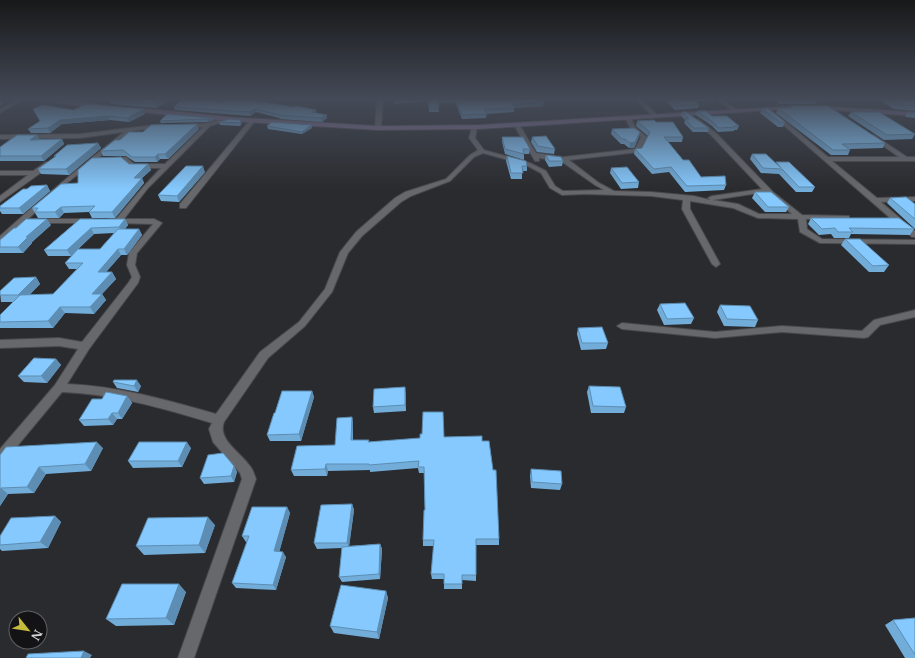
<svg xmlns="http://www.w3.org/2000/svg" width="915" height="658" viewBox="0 0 915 658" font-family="'Libre Baskerville',serif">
  <rect width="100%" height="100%" fill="#2a2b2e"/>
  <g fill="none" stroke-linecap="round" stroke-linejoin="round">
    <g stroke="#49494c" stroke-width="2">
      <path id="street" d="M 19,98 L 26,98 L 0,113 L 0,109 Z
        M 75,98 L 82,98 L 71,104 L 66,103 Z
        M 377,98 L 383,98 L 381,128 L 378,130 L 375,128 Z
        M 635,98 L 641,98 L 657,115 L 657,117 L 653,117 Z
        M 715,98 L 721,98 L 737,110 L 732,111 Z
        M 794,98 L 836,98 L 833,100 L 792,101 L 791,100 Z
        M 775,113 L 828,157 L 899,157 L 872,138 L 872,136 L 874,135 L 907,157 L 915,157 L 915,161 L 832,161 L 877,198 L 915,197 L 915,201 L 881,202 L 915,231 L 915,237 L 912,237 L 773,116 L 773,114 Z
        M 628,116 L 631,118 L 635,127 L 647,137 L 639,152 L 569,160 L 599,183 L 614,191 L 651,192 L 694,196 L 710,200 L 708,198 L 712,196 L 762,189 L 712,136 L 696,122 L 695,121 L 698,119 L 716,133 L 773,192 L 802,215 L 849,216 L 849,220 L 846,220 L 806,219 L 807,229 L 822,239 L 915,240 L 915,244 L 820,243 L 800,232 L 798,219 L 758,218 L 733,208 L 690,201 L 690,209 L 720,264 L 716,267 L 712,264 L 682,209 L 683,200 L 651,196 L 585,194 L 562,195 L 550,188 L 541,173 L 526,165 L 483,153 L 474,157 L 450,181 L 411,196 L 401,202 L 362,236 L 348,253 L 332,292 L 305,326 L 268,358 L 224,422 C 217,439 240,452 249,465 C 253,469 254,474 256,479 L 194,658 L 178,658 L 242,479 L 240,473 L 213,442 L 209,429 L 212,423 C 162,408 114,394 62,392 L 4,462 L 0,464 L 0,449 L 55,385 L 78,349 L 59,346 L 0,348 L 0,340 L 59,338 L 82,342 L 129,282 L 132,277 L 127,265 L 129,253 L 153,224 L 112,223 L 108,221 L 109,219 L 116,219 L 144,186 L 161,168 L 132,168 L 124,161 L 110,161 L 110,159 L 126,157 L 134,164 L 165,164 L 203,127 L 184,128 L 182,127 L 182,125 L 208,123 L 229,117 L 232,119 L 210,126 L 148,188 L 124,219 L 154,219 L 162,223 L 137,253 L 135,265 L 140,277 L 138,283 L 89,349 L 67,384 C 118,386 167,400 216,414 L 260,352 L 299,322 L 325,289 L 340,252 L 356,232 L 395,198 L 405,192 L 446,179 L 470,155 L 478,150 L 469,138 L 472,127 L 477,128 L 475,138 L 484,150 L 530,163 L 546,171 L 555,186 L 563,191 L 604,190 L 595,185 L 561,161 L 539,158 L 539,161 L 535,161 L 514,125 L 519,124 L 536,153 L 563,157 L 635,149 L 641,137 L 631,129 L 625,118 ZM 766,192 L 792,214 L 759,214 L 738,204 L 713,200 Z
        M 250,120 L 255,121 L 186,208 L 180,208 L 180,204 Z
        M 162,124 L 164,125 L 164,127 L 132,131 L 67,183 L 28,219 L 93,219 L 93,223 L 23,223 L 3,242 L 0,242 L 0,236 C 40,200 81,166 124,132 L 80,138 L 0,139 L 0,135 L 80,134 Z
        M 46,162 L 51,163 L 39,174 L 0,202 L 0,196 L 28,175 L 0,175 L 0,171 L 33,171 Z
        M 915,310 L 915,317 L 880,325 L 868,337 L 864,338 L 782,332 L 715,338 L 622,329 L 617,326 L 622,323 L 715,332 L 782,326 L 862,331 L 874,320 Z"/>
    </g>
    <g stroke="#49494c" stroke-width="2">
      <path id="secondary" d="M 22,98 L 40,98 L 99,104 L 102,106 L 99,108 Z
        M 791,106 L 794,108 L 793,109 L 479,129 L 378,130 L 229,121 L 130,111 L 127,109 L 130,107 L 229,117 L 378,126 L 479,125 Z
        M 817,106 L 915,112 L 915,116 L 815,109 L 814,108 Z"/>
    </g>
    <use href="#street" fill="#67686c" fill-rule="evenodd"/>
    <use href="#secondary" fill="#857094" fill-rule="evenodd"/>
  </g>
  <path fill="#72adda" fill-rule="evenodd" d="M 175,98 L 156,108 L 111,104 L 109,100 Z
    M 393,98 L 541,98 L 543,106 L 514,108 L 514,112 L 487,114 L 486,118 L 462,119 L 455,102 L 438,103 L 439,112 L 429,112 L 428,101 L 394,104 Z
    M 665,98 L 715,98 L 714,101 L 696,101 L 699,104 L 698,108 L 675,110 L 665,100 Z
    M 774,98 L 792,98 L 793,100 L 817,101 L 816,104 L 780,104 L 774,99 Z
    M 878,98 L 915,98 L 915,111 L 893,109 Z
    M 222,102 L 316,110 L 316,113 L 327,115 L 327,118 L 322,122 L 280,119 L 279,118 L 256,112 L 250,116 L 175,110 L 174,107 Z
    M 790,106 L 885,143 L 883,148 L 849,149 L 850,150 L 848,155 L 831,155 L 776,113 L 778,108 L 789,108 Z
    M 33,109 L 73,110 L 145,114 L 129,122 L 110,120 L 62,124 L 50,133 L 31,133 L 28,129 L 40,121 Z
    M 762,109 L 785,122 L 783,127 L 778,127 L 760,113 Z
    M 697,111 L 712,116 L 739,126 L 737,130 L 734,130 L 734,131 L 718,132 L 712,126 L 696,115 Z
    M 682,112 L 709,128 L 708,132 L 693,132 L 684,123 L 685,120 L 681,116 Z
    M 851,112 L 915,134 L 912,139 L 884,140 L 848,116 Z
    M 908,112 L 915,113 L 915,118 L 906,117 L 905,117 Z
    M 213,118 L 214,120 L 208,122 L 161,123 L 160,121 Z
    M 637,121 L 656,122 L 683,137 L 682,142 L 668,142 L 683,160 L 701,177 L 726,185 L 724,190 L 685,192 L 669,172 L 652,174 L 634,154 L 635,149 L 642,148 L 648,136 L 636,126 Z
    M 219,122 L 242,123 L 240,126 L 220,125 Z
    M 267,126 L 312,128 L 302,134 L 268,129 Z
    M 199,129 L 168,159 L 160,159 L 157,162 L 135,162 L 126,156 L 103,156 L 101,151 L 120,140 L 143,132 Z
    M 612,129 L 639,137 L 634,148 L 629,148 L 624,144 L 621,144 L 611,134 Z
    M 502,137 L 530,149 L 529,154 L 524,154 L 524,160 L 505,154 L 502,142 Z
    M 532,137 L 555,149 L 554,154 L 537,152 L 531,142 Z
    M 40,139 L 62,139 L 64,144 L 44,161 L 0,161 L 0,147 Z
    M 98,143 L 101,148 L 69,175 L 41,174 L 38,169 L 55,157 L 54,156 Z
    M 752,154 L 775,163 L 815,187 L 812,192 L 796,192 L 779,174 L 761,173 L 750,159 Z
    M 546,155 L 563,161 L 562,166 L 549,167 L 545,160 Z
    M 507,156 L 527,166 L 527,171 L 522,171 L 522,179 L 511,179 L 506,161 Z
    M 129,164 L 148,164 L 151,170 L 142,178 L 144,183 L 115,218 L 92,218 L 89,212 L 64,213 L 59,218 L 38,218 L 32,208 L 78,183 Z
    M 611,168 L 639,182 L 638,188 L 621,189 L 610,173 Z
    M 205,172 L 179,202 L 161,201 L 158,195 Z
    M 47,185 L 50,191 L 23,214 L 2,214 L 0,211 L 0,206 L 27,189 Z
    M 755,192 L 789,207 L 786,212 L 765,212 L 752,198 Z
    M 890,198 L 915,204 L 915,229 L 887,203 Z
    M 811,218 L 914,229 L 910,235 L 851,234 L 849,238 L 834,238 L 831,234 L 819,235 L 808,224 Z
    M 80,219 L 125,219 L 128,225 L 125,229 L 139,229 L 142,235 L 127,255 L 121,255 L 106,272 L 112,272 L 116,279 L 102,294 L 106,300 L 94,314 L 65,313 L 53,328 L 0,328 L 0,315 L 13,302 L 1,302 L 0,291 L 36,277 L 40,284 L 29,295 L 53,294 L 77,269 L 69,269 L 65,263 L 76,252 L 71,256 L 48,256 L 44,250 ZM 114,233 L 100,249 L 78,249 L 94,234 Z
    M 51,225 L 32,242 L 32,243 L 23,253 L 0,253 L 0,240 Z
    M 845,239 L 889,265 L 884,272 L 869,272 L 841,245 Z
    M 660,304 L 694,318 L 691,324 L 664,325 L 657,310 Z
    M 720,305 L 758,320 L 755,327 L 724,326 L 717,312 Z
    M 578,328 L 608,343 L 606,349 L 581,350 L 577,334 Z
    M 56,359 L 61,365 L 47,383 L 24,382 L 18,376 Z
    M 113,382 L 141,386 L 138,392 L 117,388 Z
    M 589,386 L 626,407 L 624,413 L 591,413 L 587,392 Z
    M 312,391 L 314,397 L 301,441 L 270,441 L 267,435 L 275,413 Z
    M 406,394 L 406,411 L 374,413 L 373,407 Z
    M 127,396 L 132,403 L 122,419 L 117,419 L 113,425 L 84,426 L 79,420 L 102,399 Z
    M 352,417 L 353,424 L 353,440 L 369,440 L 369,442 L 444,437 L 499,539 L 499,545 L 476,545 L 476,581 L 462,580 L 462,589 L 444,589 L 444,579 L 432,579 L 431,574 L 434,546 L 423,546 L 423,540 L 425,510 L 424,473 L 419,473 L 418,468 L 370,472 L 370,470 L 328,471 L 327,476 L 294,476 L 291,470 L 335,445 Z
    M 103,448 L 91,471 L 46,474 L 34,493 L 8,494 L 0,506 L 0,455 Z
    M 191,448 L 182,467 L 133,468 L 128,461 Z
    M 234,466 L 237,472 L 234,482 L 204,484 L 200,478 Z
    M 531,469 L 562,484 L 560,490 L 531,488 L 530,476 Z
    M 352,504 L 354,510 L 349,546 L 380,544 L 382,549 L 380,579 L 342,582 L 339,577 L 342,548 L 317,549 L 314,543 Z
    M 287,507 L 290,513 L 279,552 L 286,557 L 276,590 L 236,588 L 232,583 L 247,542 L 246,542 L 242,536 Z
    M 55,516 L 61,522 L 48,548 L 2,551 L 0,549 L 0,536 Z
    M 215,525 L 205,553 L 144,555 L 136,546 Z
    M 386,591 L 388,598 L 379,639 L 334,633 L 330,626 Z
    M 186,592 L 174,625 L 116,626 L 106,619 Z
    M 915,618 L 915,658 L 905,658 L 885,625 L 893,620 Z"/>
  <path fill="#5d8db2" d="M 166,98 L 175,98 L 156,108 L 154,104 Z
    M 411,98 L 427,98 L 428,101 L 394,104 L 393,99 Z
    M 1,99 L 4,104 L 0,106 L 0,100 Z
    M 544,102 L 543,106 L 514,108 L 512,104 Z
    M 144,109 L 145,114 L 129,122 L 127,118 Z
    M 255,109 L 256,112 L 250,116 L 249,112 Z
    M 327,115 L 327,118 L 322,122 L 321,118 Z
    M 108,116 L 110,120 L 62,124 L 50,133 L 48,128 L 60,120 Z
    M 213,118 L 214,120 L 208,122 L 207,119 Z
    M 241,120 L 242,123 L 240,126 L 240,123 Z
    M 197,124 L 199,129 L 168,159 L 165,154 Z
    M 312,125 L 312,128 L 302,134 L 302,132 Z
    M 640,132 L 639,137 L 634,148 L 629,148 L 630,143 Z
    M 37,135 L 40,140 L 30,140 Z
    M 62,139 L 64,144 L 44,161 L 41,156 Z
    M 98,143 L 101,148 L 69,175 L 66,169 Z
    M 158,154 L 160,159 L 157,162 L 155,157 Z
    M 148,164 L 151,170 L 142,178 L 144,183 L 115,218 L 112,212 L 134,178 Z
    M 203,166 L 205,172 L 179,202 L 177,196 Z
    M 47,185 L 50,191 L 23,214 L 19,208 Z
    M 61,207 L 64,213 L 59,218 L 55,212 Z
    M 47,219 L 51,225 L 32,242 L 32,243 L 23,253 L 18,247 L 26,237 Z
    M 125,219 L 128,225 L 122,233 L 119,227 Z
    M 91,228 L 94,234 L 71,256 L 67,250 Z
    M 139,229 L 142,235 L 127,255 L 124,249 Z
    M 118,249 L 121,255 L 101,278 L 98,272 Z
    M 112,272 L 116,279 L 102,294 L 106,300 L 94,314 L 90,307 L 92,294 Z
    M 36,277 L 40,284 L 23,302 L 18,295 Z
    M 60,307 L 65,313 L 53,328 L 48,321 Z
    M 56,359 L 61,365 L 47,383 L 41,376 Z
    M 137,380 L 141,386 L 138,392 L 134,386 Z
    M 405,387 L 406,394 L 406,411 L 405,405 Z
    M 312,391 L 314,397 L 301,441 L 299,434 Z
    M 127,396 L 132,403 L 122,419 L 118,413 Z
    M 112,413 L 117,419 L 113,425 L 108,419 Z
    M 352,417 L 353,424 L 352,447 L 351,440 Z
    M 97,442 L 103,448 L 91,471 L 85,464 Z
    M 187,442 L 191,448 L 182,467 L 178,461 Z
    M 326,464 L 328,471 L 327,476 L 325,469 Z
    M 234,466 L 237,472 L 234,482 L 231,476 Z
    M 39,467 L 46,474 L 34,493 L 27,487 Z
    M 1,488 L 8,494 L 0,506 L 0,489 Z
    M 352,504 L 354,510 L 349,548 L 347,543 Z
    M 287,507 L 290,513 L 278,557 L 274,551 Z
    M 55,516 L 61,522 L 48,548 L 40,542 Z
    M 208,517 L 215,525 L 205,553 L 199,545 Z
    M 380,544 L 382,549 L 380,579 L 379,574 Z
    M 283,552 L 286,557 L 276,590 L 273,585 Z
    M 179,584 L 186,592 L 174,625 L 166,618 Z
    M 386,591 L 388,598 L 379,639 L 377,632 Z
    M 84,651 L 92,655 L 90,658 L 81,658 Z"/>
  <path fill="#85c9fe" stroke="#5d8db2" d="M 114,98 L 166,98 L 154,104 L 109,100 Z
    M 183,98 L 204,98 L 222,102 L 231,98 L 241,98 L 293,107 L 296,106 L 316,110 L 312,112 L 327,115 L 321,118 L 279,115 L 280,115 L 255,109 L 249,112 L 174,107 Z
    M 393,98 L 411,98 L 393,99 Z
    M 428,98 L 449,98 L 438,98 L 439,108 L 429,108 Z
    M 455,98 L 541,98 L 544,102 L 512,104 L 514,108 L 484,109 L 487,114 L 462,115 Z
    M 668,98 L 692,98 L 699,104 L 676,106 Z
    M 777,98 L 792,98 L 793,100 L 815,100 L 817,101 L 781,102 Z
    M 886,98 L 915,98 L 915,106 L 896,104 Z
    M 87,104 L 144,109 L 127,118 L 108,116 L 60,120 L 48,128 L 28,129 L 40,121 L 33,109 L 43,105 L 73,110 Z
    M 790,106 L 828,106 L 885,143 L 842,144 L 850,150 L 833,150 L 778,108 L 792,108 Z
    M 768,108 L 785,122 L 780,122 L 762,109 Z
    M 697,111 L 706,111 L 712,116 L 727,116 L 739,126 L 734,126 L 735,127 L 719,128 L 713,122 Z
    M 682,112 L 686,112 L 709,128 L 694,128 L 685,119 L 689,119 Z
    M 851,112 L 879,112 L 915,134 L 887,135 Z
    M 908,112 L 915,113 L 909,113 Z
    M 167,114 L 213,118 L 207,119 L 160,121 Z
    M 230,119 L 241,120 L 240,123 L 219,122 Z
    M 654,120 L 656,122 L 673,122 L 683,137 L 664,137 L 683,160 L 689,160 L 701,177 L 725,176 L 726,185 L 687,186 L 671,167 L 654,169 L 635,149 L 642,148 L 650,132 L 637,121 Z
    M 272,122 L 312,125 L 302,132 L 267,126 Z
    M 197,124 L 165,154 L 158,154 L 155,157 L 132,157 L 123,150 L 101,151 L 115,140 L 120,140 L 129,132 L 143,132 L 151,125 Z
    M 634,128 L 640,132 L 635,142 L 630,143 L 625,139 L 622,139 L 612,129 Z
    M 17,135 L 37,135 L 30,140 L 62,139 L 41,156 L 0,156 L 0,147 Z
    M 546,136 L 555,149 L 538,146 L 532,137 Z
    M 502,137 L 523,137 L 530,149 L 523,149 L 524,154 L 505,149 Z
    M 98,143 L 66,169 L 38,169 L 56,156 L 54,156 L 67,145 Z
    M 752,154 L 766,154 L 781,168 L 776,162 L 789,162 L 815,187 L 799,187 L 782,169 L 763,168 Z
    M 546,155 L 561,157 L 563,161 L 549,161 Z
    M 507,156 L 526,161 L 527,166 L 522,166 L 523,173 L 511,173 Z
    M 121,157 L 129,164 L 148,164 L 134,178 L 142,178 L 112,212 L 89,212 L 95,206 L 61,207 L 55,212 L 35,212 L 38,208 L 32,208 L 61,184 L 78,183 L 78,170 L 92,158 Z
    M 186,166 L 203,166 L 177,196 L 158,195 Z
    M 627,167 L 639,182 L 622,183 L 611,168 Z
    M 47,185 L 19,208 L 0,208 L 0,206 L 23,189 L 27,189 L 31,186 Z
    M 755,192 L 771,192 L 789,207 L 768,207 Z
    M 906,197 L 915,204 L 915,219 L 890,198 Z
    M 811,218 L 899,218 L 914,229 L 849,228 L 853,232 L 838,232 L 835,228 L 822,229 Z
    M 26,219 L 47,219 L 26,237 L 28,237 L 18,247 L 0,247 L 0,240 L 14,228 L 16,228 Z
    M 80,219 L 125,219 L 119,227 L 91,228 L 67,250 L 44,250 Z
    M 118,229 L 139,229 L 124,249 L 118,249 L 98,272 L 112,272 L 92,294 L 102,294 L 90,307 L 60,307 L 48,321 L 0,322 L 0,315 L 20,295 L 53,294 L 83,263 L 65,263 L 78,249 L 100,249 Z
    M 845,239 L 860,239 L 889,265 L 873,266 Z
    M 36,277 L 18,295 L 0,295 L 0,291 L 14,278 Z
    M 685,303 L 694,318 L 667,319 L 660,304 Z
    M 720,305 L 750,306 L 758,320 L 727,319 Z
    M 602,327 L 608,343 L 582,343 L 578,328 Z
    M 34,358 L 56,359 L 41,376 L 18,376 Z
    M 114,380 L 137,380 L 134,386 L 113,382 Z
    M 589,386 L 620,387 L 626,407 L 593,406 Z
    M 405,387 L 405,405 L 373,407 L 374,389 Z
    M 282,391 L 312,391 L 299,434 L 267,435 L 274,413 L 275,413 Z
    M 106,392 L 127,396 L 118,413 L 112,413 L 108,419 L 79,420 L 92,399 L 102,399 Z
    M 423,412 L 443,412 L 444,437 L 482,436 L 482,441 L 489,441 L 493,470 L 496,470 L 499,539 L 476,539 L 476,575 L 462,575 L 462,584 L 444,584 L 444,574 L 431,574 L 434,540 L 423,540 L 424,510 L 425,510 L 424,467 L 418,467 L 419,461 L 369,465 L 369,464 L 326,464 L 325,469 L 291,470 L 297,446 L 335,445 L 337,418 L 352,417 L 351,440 L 369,440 L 368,442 L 420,438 L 420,434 L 422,434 Z
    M 97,442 L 85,464 L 39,467 L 27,487 L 1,488 L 0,489 L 0,455 L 6,447 Z
    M 139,442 L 187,442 L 178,461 L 128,461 Z
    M 223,453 L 234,466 L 231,476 L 200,478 L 208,455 Z
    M 531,469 L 561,471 L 562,484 L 532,482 Z
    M 352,504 L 347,543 L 314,543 L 321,505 Z
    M 252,507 L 287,507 L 274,551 L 283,552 L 273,585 L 232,583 L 249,536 L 242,536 Z
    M 55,516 L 40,542 L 0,545 L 0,536 L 11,518 Z
    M 208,517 L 199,545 L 136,546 L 148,518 Z
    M 380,544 L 379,574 L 339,577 L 342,547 Z
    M 122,584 L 179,584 L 166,618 L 106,619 Z
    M 341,585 L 386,591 L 377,632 L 330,626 Z
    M 915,618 L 915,655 L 893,620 Z
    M 84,651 L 81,658 L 26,658 L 28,654 Z"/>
  <linearGradient id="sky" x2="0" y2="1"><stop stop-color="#171819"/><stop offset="0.52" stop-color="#444a57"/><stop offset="1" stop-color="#444a57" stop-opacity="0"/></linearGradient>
  <rect width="915" height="190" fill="url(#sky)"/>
  <g transform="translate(28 630) rotate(120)"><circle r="19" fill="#131315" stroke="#606062"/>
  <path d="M0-3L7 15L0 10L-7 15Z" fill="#c6bc3c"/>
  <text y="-6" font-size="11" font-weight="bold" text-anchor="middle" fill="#d3d4d6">N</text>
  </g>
</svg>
